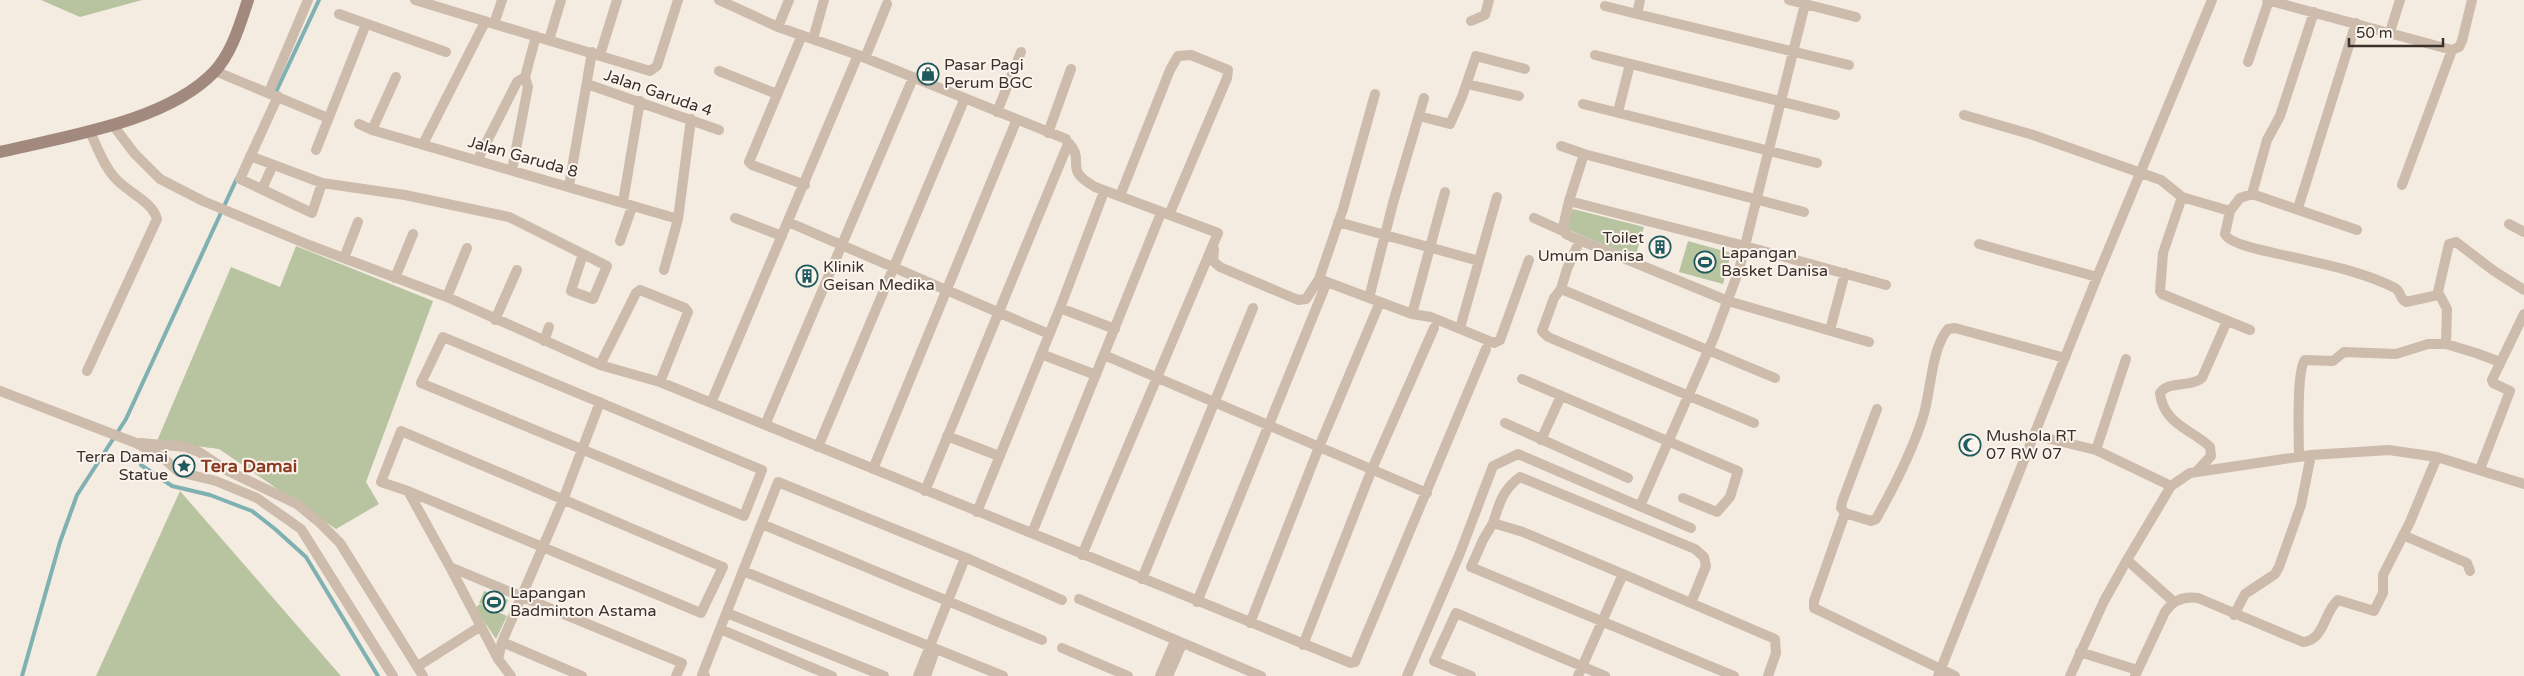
<svg xmlns="http://www.w3.org/2000/svg" width="2524" height="676" viewBox="0 0 2524 676" font-family="'Varela Round',sans-serif">
  <rect width="100%" height="100%" fill="#f4ebe1"/>
  <path fill="#b8c4a0" d="M 41,0 L 142,0 L 80,17 Z
    M 1573,209 L 1644,227 L 1635,258 L 1567,229 L 1567,218 Z
    M 1688,241 L 1731,253 L 1723,284 L 1679,272 Z
    M 296,246 L 433,301 L 366,482 L 379,504 L 336,529 L 219,449 L 157,441 L 231,267 L 280,287 Z
    M 180,491 L 341,676 L 96,676 Z
    M 484,591 L 508,600 L 503,612 L 479,603 Z
    M 480,604 L 507,616 L 496,639 L 475,608 Z"/>
  <g fill="none" stroke-linecap="round" stroke-linejoin="round">
    <path stroke="#7fb0b2" stroke-width="4" d="M 275,94 L 319,0
      M 141,465 L 172,486 L 210,495 L 252,511 L 275,529 L 306,557 L 378,676
      M 22,676 L 60,542 L 77,495 L 126,419 L 237,178"/>
    <path stroke="#cdbbac" stroke-width="10" d="M 415,0 L 650,71 L 657,66 L 678,0
      M 719,0 L 778,27 L 858,55 L 1066,139 L 1068,144 L 925,491
      M 1640,0 L 1637,14 L 1849,65
      M 2267,0 L 2452,50 L 2459,47 L 2462,41 L 2472,0
      M 1805,4 L 1856,17
      M 1605,6 L 1637,14
      M 339,14 L 446,52
      M 1471,21 L 1485,15 L 1489,0
      M 494,24 L 502,0
      M 778,27 L 789,0
      M 2390,32 L 2400,0
      M 802,35 L 749,162 L 752,165 L 805,185
      M 813,39 L 824,0
      M 549,40 L 561,0
      M 600,55 L 617,0
      M 1595,55 L 1835,115
      M 865,58 L 887,4
      M 2248,62 L 2269,0
      M 215,71 L 328,118
      M 719,71 L 777,94
      M 587,84 L 719,130
      M 1467,84 L 1519,96
      M 269,92 L 308,0
      M 278,96 L 240,179 L 312,213 L 322,183
      M 1583,104 L 1817,163
      M 997,112 L 1021,52
      M 1618,112 L 1630,64
      M 1964,115 L 2033,135 L 2161,180 L 2182,197 L 2230,211 L 2225,234 C 2228,243 2260,250 2270,252 C 2311,262 2358,269 2395,288 C 2402,292 2399,299 2406,302 L 2438,295
      M 1419,116 L 1450,124 L 1462,97 L 1476,56 L 1525,69
      M 359,124 L 372,130 L 678,219
      M 113,125 L 134,153 L 160,179 L 203,201 L 309,245 L 447,297 L 600,365 L 660,382 L 1351,663 L 1355,662 L 1486,349
      M 372,130 L 396,77
      M 1048,133 L 1071,69
      M 1066,140 C 1089,162 1060,167 1095,187 L 1218,233 L 1082,555
      M 423,144 L 485,22
      M 1561,146 L 1584,154
      M 316,150 L 366,24
      M 250,156 L 322,183 L 405,195 L 509,217 L 607,266 L 593,299 L 571,291 L 583,254
      M 478,159 L 517,82 L 525,77
      M 512,170 L 528,87 L 525,77 L 536,36
      M 2402,185 L 2452,50
      M 569,186 L 592,52
      M 262,189 L 273,165
      M 2252,194 L 2267,140 L 2280,116 L 2314,12
      M 1120,196 L 1170,70 L 1178,56 L 1191,55 L 1228,70 L 1227,78 L 1169,215
      M 2182,197 L 2163,253 L 2160,291 L 2162,294 L 2250,330
      M 1569,201 L 1563,227 L 1566,234 L 1572,237 L 1728,301 L 1869,342
      M 623,202 L 640,101
      M 2298,208 L 2356,23
      M 2230,211 L 2240,198 L 2252,194 L 2357,230
      M 1804,212 L 1584,154 L 1569,201 L 1745,246 L 1886,285
      M 735,218 L 782,236
      M 1534,218 L 1565,232
      M 788,222 L 1049,334
      M 1338,222 L 1479,261
      M 2509,224 L 2524,232
      M 1580,240 L 1567,269 L 1561,289 L 1775,378
      M 620,241 L 632,207
      M 1979,244 L 2097,277
      M 1214,249 L 1213,261 L 1220,267 L 1298,300 L 1306,299 L 1319,279 L 1412,314 L 1431,317 L 1494,343 L 1500,340 L 1529,260
      M 344,258 L 358,222
      M 664,270 L 678,219 L 691,119
      M 395,278 L 413,234
      M 1319,279 L 1343,209 L 1375,94
      M 1561,289 L 1554,298 L 1542,331 L 1548,337 L 1754,423
      M 447,297 L 467,248
      M 1369,298 L 1393,203 L 1424,98
      M 1060,308 L 1115,329
      M 1412,314 L 1445,192
      M 495,320 L 517,270
      M 1460,328 L 1497,197
      M 1830,330 L 1845,273
      M 443,337 L 762,470 L 744,516 L 421,383 Z
      M 544,341 L 549,327
      M 2446,344 L 2447,309 L 2438,292 L 2449,244 L 2456,242 L 2494,271 L 2524,290
      M 1041,354 L 1096,375
      M 1104,355 L 1427,493
      M 600,365 L 636,293 L 640,290 L 685,308 L 688,312 L 660,382
      M 87,371 L 157,219 C 152,201 127,192 115,178 C 103,165 97,146 89,130
      M 1522,379 L 1738,471 L 1730,497 L 1717,512 L 1683,498
      M 0,391 L 136,443 L 162,457 L 179,472 L 216,481 L 257,498 L 301,529 L 393,676
      M 711,403 L 858,55
      M 1877,409 L 1842,502 L 1841,508 L 1845,513 L 1814,601 L 1814,608 L 1955,676
      M 1505,423 L 1628,478
      M 765,425 L 913,78
      M 401,431 L 723,567 L 701,613 L 408,491 L 381,482 Z
      M 2034,435 L 2096,450 L 2171,486
      M 947,436 L 999,456
      M 1541,440 L 1561,396
      M 140,443 L 186,447 L 199,452 L 226,470 L 297,504 L 320,523 L 340,543 L 423,676
      M 818,447 L 965,98
      M 2096,450 L 2126,359
      M 2299,457 C 2299,440 2296,371 2305,360 L 2333,361 L 2344,352 L 2396,354 L 2428,344 L 2446,344 L 2476,353 L 2500,362
      M 873,469 L 1017,119
      M 2480,469 L 2510,391 L 2493,383 L 2492,380 L 2524,314
      M 2197,471 L 2211,456 L 2210,447 C 2193,430 2163,424 2160,393 C 2169,380 2190,388 2202,378 L 2227,321
      M 408,491 L 450,567 L 498,659 L 511,676
      M 1640,506 L 1714,337 L 1739,270 L 1805,4 L 1789,0
      M 977,512 L 1060,308 L 1102,197
      M 1845,513 L 1871,521 L 1876,519 C 1894,487 1912,452 1923,417 C 1931,392 1931,349 1948,329 L 1955,328 L 2065,358
      M 1493,523 C 1499,504 1503,489 1520,477 L 1695,549 L 1704,557 L 1706,566 L 1691,603
      M 762,524 L 1042,640
      M 1032,533 L 1159,218
      M 2403,535 L 2467,563 L 2470,571
      M 2127,560 L 2174,602
      M 450,567 L 682,663 L 676,676
      M 743,571 L 1003,676
      M 1623,574 L 1523,532 L 1493,523 L 1483,540 L 1471,567 L 1734,676
      M 1142,579 L 1253,308
      M 1079,599 L 1261,676
      M 1197,602 L 1324,289
      M 727,613 L 884,676
      M 2234,615 L 2245,594 L 2275,574 L 2279,567 L 2301,505 L 2311,455
      M 1250,623 L 1319,447 L 1380,302
      M 720,629 L 778,482 L 971,560 L 1062,600
      M 502,642 L 582,676
      M 1303,645 L 1372,469 L 1434,328
      M 1062,648 L 1128,676
      M 2080,652 L 2137,670
      M 498,659 L 502,642 L 563,500 L 600,402
      M 418,666 L 481,626
      M 705,676 L 702,675 L 720,629 L 832,676
      M 918,676 L 965,558
      M 926,676 L 933,656
      M 1160,676 L 1175,641
      M 1168,676 L 1182,644
      M 1407,676 L 1460,553 L 1493,466 L 1518,454 L 1691,528
      M 1471,676 L 1434,661 L 1456,613 L 1605,676
      M 1578,676 L 1623,574 L 1775,639 L 1776,653 L 1768,676
      M 1938,676 L 2097,277 L 2212,0
      M 2070,676 L 2104,601 L 2127,560 L 2171,486 L 2190,473 L 2311,455 L 2389,450 L 2437,457 L 2524,484
      M 2135,676 L 2165,612 C 2173,600 2184,596 2198,598 L 2303,642 C 2325,640 2324,611 2338,600 L 2374,611 L 2383,593 L 2383,575 L 2410,522 L 2437,457"/>
    <path stroke="#a18a7d" stroke-width="12" d="M 0,152 C 66,136 166,122 214,72 C 232,53 240,24 248,0"/>
  </g>
  <defs>
    <g id="shop-ring" transform="scale(1.125)"><circle r="9.5" fill="#fbf5ee" stroke="#1f5a5e" stroke-width="1.5"/><path d="M-5-2.5h2.3a2.7 3.5 0 0 1 5.4 0H5L5.5 6h-11ZM-1.5-2.5h3a1.5 2.3 0 0 0-3 0Z" fill="#1f5a5e"/></g>
    <g id="building-ring" transform="scale(1.125)"><circle r="9.5" fill="#fbf5ee" stroke="#1f5a5e" stroke-width="1.5"/><path d="M-4-6H4V6H1V3H-1V6H-4ZM-2.5-4.3h1.7v1.8h-1.7ZM.8-4.3h1.7v1.8H.8ZM-2.5-1h1.7V.8h-1.7ZM.8-1h1.7V.8H.8Z" fill="#1f5a5e"/></g>
    <g id="stadium-ring" transform="scale(1.125)"><circle r="9.5" fill="#fbf5ee" stroke="#1f5a5e" stroke-width="1.5"/><path d="M0-5a6.5 5 0 1 0 0 10a6.5 5 0 1 0 0-10ZM-3.5-1.8h7v3.6h-7Z" fill="#1f5a5e"/></g>
    <g id="mosque-ring" transform="scale(1.125)"><circle r="9.5" fill="#fbf5ee" stroke="#1f5a5e" stroke-width="1.5"/><path d="M3.5-4.9A6 6 0 1 0 3.5 4.9A5 5 0 1 1 3.5-4.9Z" fill="#1f5a5e"/></g>
    <g id="sight-ring" transform="scale(1.125)"><circle r="9.5" fill="#fbf5ee" stroke="#1f5a5e" stroke-width="1.5"/><path d="M0-6L1.8-2.2L6-1.7L2.9 1.2L3.7 5.4L0 3.3L-3.7 5.4L-2.9 1.2L-6-1.7L-1.8-2.2Z" fill="#1f5a5e"/></g>
  </defs>
  <g fill-rule="evenodd">
    <use href="#shop-ring" x="928" y="74"/>
    <use href="#building-ring" x="1660" y="247"/>
    <use href="#stadium-ring" x="1705" y="262"/>
    <use href="#building-ring" x="807" y="276"/>
    <use href="#mosque-ring" x="1970" y="445"/>
    <use href="#sight-ring" x="184" y="466"/>
    <use href="#stadium-ring" x="494" y="602"/>
  </g>
  <g text-anchor="middle" dominant-baseline="central" stroke-width="4" stroke-linejoin="round" paint-order="stroke">
    <g font-size="16" fill="#3b302b" stroke="#fbf5ee" text-anchor="start">
      <text x="944" y="65">Pasar Pagi<tspan x="944" dy="18">Perum BGC</tspan></text>
      <text x="1644" y="238" text-anchor="end">Toilet<tspan x="1644" dy="18">Umum Danisa</tspan></text>
      <text x="1721" y="253">Lapangan<tspan x="1721" dy="18">Basket Danisa</tspan></text>
      <text x="823" y="267">Klinik<tspan x="823" dy="18">Geisan Medika</tspan></text>
      <text x="1986" y="436">Mushola RT<tspan x="1986" dy="18">07 RW 07</tspan></text>
      <text x="168" y="457" text-anchor="end">Terra Damai<tspan x="168" dy="18">Statue</tspan></text>
      <text x="510" y="593">Lapangan<tspan x="510" dy="18">Badminton Astama</tspan></text>
    </g>
    <g font-size="16" fill="#3b302b" stroke="#fbf5ee">
      <text transform="translate(658 93) rotate(19)">Jalan Garuda 4</text>
      <text transform="translate(523 157) rotate(16)">Jalan Garuda 8</text>
    </g>
    <g font-size="18" font-weight="bold" fill="#8c3b22" stroke="#fbf5ee">
      <text x="249" y="466">Tera Damai</text>
    </g>
  </g>
  <path d="M2349 38v8h94v-8" fill="none" stroke="#3b302b" stroke-width="2.5"/>
  <text x="2356" y="38" font-size="15" fill="#3b302b" stroke="#fbf5ee" stroke-width="4" paint-order="stroke">50 m</text>
</svg>
